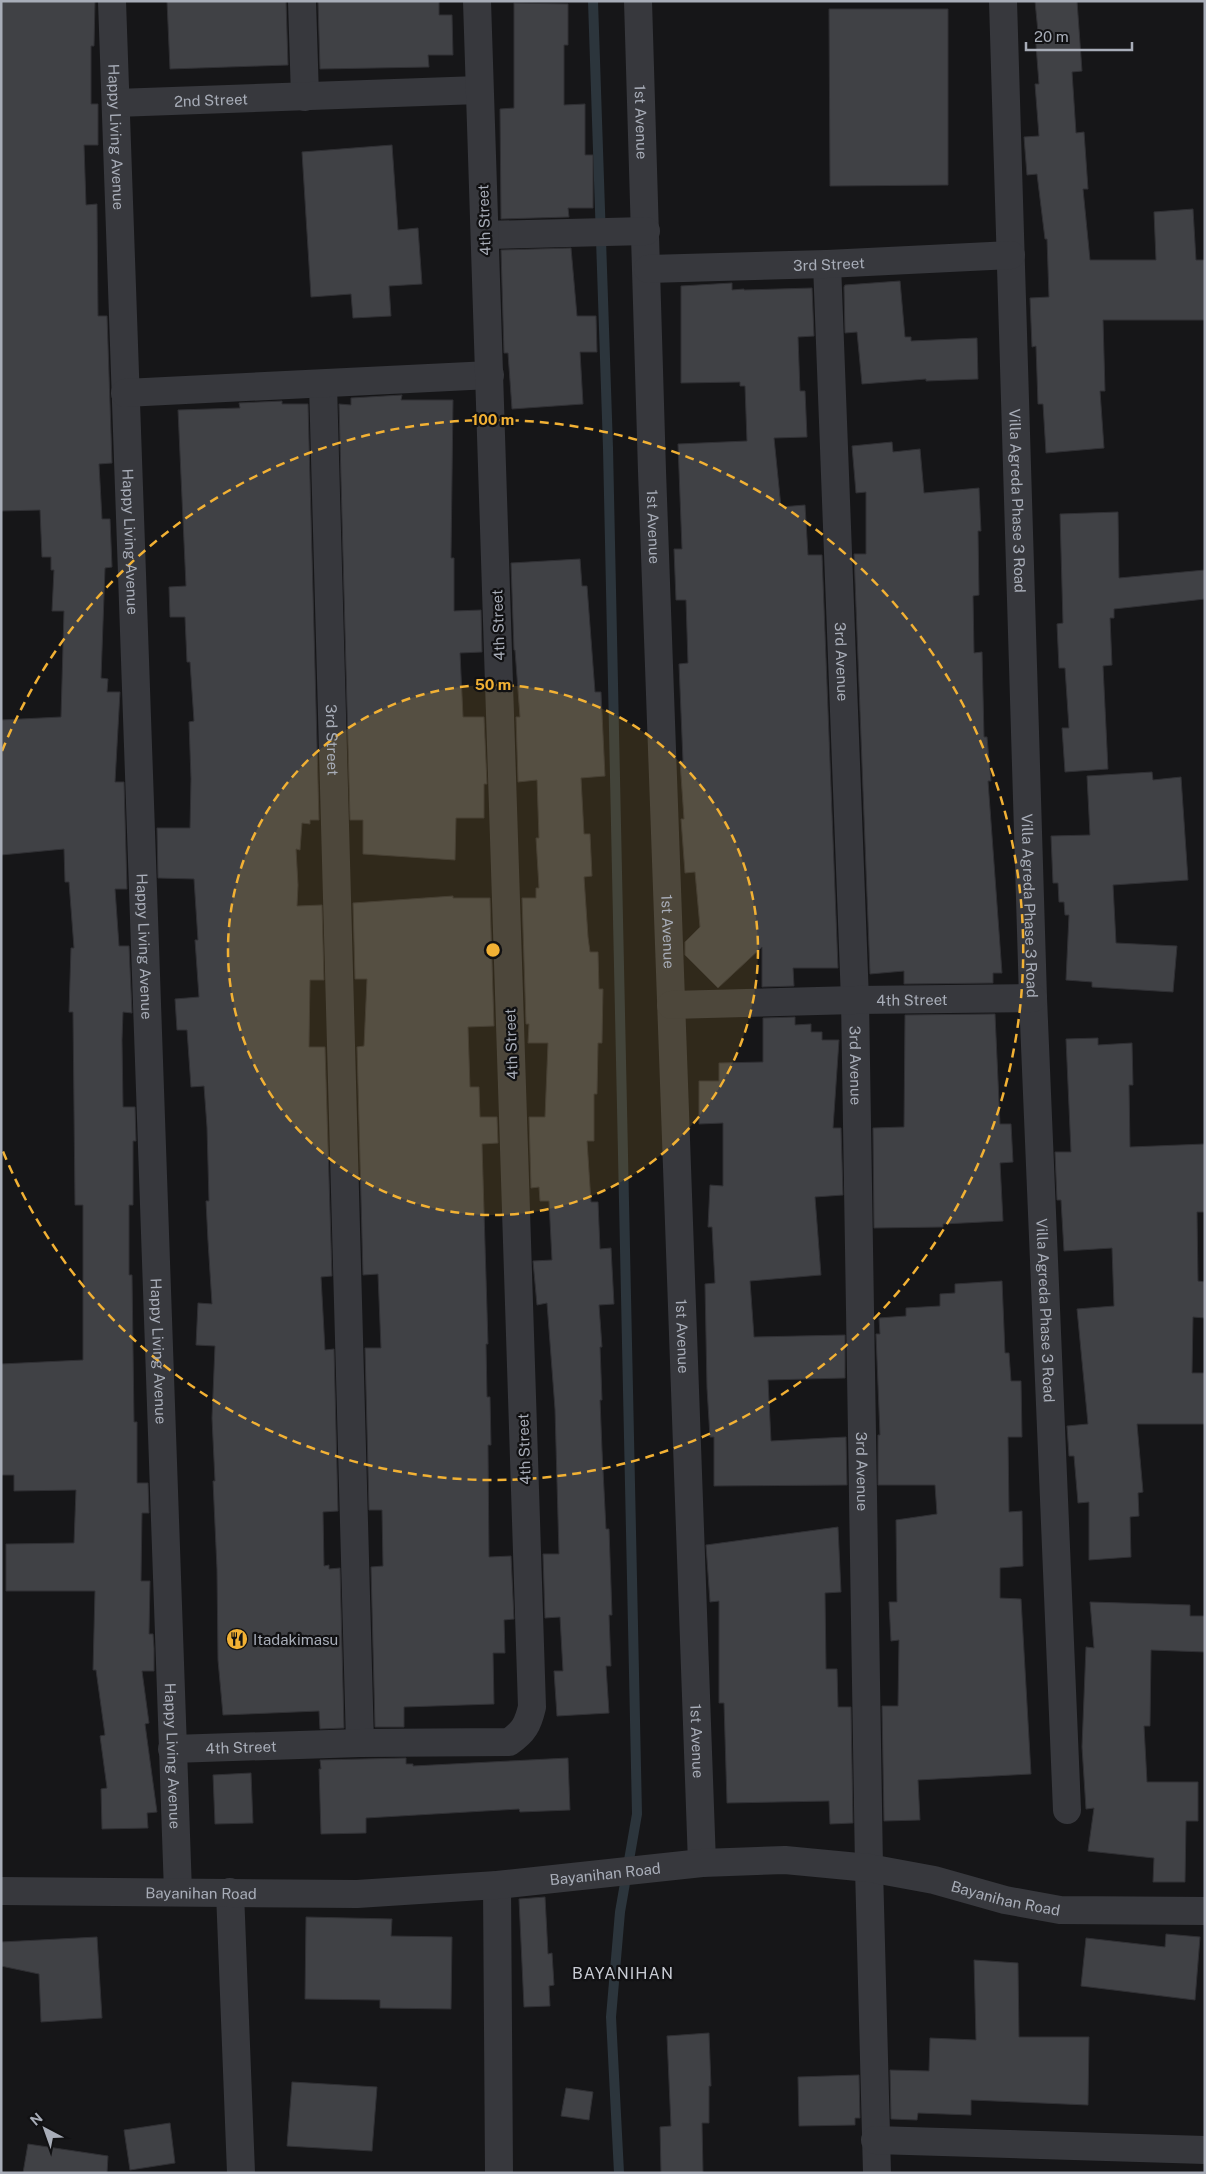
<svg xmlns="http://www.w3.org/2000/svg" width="1206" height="2174" viewBox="0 0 1206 2174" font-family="'Public Sans',sans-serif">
  <rect width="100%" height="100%" fill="#161618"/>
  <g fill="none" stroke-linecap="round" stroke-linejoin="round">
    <path stroke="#2c353c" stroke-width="10" d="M 593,1 L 608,448 L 637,1814 L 620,1912 L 611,2017 L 619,2173"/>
  </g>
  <path fill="#404145" stroke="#303034" d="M 1,1 L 95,1 L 94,46 L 91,46 L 91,104 L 98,104 L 98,145 L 84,145 L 86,205 L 97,204 L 98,316 L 107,316 L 112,463 L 99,464 L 102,519 L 110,519 L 112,567 L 105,568 L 101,678 L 108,679 L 107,692 L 120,692 L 115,782 L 124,782 L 127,889 L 115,889 L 119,946 L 129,946 L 132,1013 L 123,1012 L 122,1040 L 123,1107 L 135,1107 L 136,1141 L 133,1141 L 133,1205 L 129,1205 L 129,1275 L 132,1275 L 134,1422 L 137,1422 L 137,1483 L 148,1483 L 149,1513 L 142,1513 L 141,1581 L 150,1581 L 149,1634 L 153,1634 L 154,1648 L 154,1671 L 142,1671 L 149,1723 L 145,1724 L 157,1812 L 147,1813 L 148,1828 L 102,1829 L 101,1789 L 107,1788 L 100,1736 L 105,1735 L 96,1670 L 93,1670 L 95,1591 L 6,1591 L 6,1544 L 74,1543 L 76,1490 L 14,1491 L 14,1475 L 1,1475 L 1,1364 L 83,1360 L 83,1205 L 75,1205 L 73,1012 L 69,1012 L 71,948 L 74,948 L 69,882 L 65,882 L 64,849 L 1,855 L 1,720 L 61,717 L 64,611 L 52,611 L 54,570 L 51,570 L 51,557 L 42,557 L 40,510 L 1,511 Z
    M 167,1 L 286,1 L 288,65 L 170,69 Z
    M 318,1 L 439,1 L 439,15 L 452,15 L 453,55 L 428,55 L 429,67 L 320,69 Z
    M 1035,1 L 1077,1 L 1082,71 L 1072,72 L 1076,133 L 1084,132 L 1088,189 L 1083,189 L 1090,260 L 1156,260 L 1154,212 L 1193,209 L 1196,260 L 1205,260 L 1205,320 L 1103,320 L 1105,391 L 1100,391 L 1104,448 L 1046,453 L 1043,404 L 1038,404 L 1036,346 L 1032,347 L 1030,298 L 1049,297 L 1047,239 L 1045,239 L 1037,174 L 1027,175 L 1024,137 L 1039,136 L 1035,84 L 1039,84 L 1035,32 L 1038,32 Z
    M 514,3 L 568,4 L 568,45 L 564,45 L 564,105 L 585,104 L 585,155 L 593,155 L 593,208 L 568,208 L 569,217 L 501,219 L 500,109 L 514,108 Z
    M 829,9 L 948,9 L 948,185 L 830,186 Z
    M 392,145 L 398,230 L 418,228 L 422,284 L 389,286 L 391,316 L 353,318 L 351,294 L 311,297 L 302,152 Z
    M 571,248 L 577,316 L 596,316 L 597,352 L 580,352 L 583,404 L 512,409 L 508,353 L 504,353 L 501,250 Z
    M 900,281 L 905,337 L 911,337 L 911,341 L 977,338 L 978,379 L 926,381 L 926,379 L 862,384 L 857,332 L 845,333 L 844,287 L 845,285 Z
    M 732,283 L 732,290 L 744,289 L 744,290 L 812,288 L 814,336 L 798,337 L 800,391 L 805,391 L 807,437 L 774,438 L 781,507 L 805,505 L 808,555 L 822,555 L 838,968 L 793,968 L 794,986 L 762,987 L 762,947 L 718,988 L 685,955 L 685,942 L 700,927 L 695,872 L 685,873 L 681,819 L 684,819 L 680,761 L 683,761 L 679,664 L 688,663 L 686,600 L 676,600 L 674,549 L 682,549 L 678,444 L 747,441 L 745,386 L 740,386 L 740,382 L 681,383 L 681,286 Z
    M 402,395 L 401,400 L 453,400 L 451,558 L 454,558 L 454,611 L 481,610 L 482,652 L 460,653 L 463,717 L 484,717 L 487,784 L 484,784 L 484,818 L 456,818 L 455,860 L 363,854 L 363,820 L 350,820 L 339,404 L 351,405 L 351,398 Z
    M 282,401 L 282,404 L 308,404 L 319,820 L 310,820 L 310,824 L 302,823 L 300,850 L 296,849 L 298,885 L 297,906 L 322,905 L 324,980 L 310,980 L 309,1047 L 325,1047 L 332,1276 L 321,1277 L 325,1350 L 334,1349 L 338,1511 L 323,1512 L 324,1566 L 329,1565 L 329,1569 L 340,1568 L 344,1728 L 320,1729 L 319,1711 L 223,1715 L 218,1660 L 217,1569 L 213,1481 L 215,1481 L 212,1418 L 215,1346 L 196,1345 L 198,1303 L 212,1304 L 208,1241 L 206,1201 L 209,1201 L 207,1127 L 204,1086 L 191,1087 L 187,1030 L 177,1030 L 175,999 L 199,997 L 195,940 L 198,940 L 194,879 L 158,878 L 157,828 L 190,828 L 191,779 L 189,722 L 194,721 L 190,662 L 187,662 L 185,617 L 170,617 L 169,587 L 186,586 L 178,410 L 240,408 L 239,403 Z
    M 892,442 L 893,452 L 920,449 L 924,493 L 979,488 L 981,531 L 978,531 L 979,595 L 973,596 L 974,653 L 982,652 L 984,737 L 987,737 L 991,781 L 988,781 L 1002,973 L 993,973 L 993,983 L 904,984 L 904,971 L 870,974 L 854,554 L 866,554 L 866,492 L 856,493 L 852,446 Z
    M 1118,512 L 1119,578 L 1205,570 L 1205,599 L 1114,609 L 1114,618 L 1110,618 L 1112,665 L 1103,666 L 1108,769 L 1065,772 L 1062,728 L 1069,728 L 1065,668 L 1059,668 L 1057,624 L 1063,623 L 1060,514 Z
    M 580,559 L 582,586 L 587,586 L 595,692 L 601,692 L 605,776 L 581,778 L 584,834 L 590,834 L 592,876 L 584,877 L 588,937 L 590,952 L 598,952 L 599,989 L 603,989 L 602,1043 L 598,1043 L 597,1094 L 594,1094 L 594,1141 L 587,1141 L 591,1202 L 598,1202 L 600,1249 L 611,1248 L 614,1304 L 599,1305 L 602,1347 L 600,1347 L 602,1400 L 600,1400 L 602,1450 L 606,1529 L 609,1529 L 612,1615 L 609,1615 L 611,1666 L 606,1666 L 609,1713 L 557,1716 L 554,1671 L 563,1671 L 560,1617 L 545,1618 L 543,1554 L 559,1554 L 555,1409 L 547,1303 L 537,1305 L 533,1261 L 552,1260 L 549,1201 L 540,1201 L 539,1187 L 531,1188 L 529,1117 L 545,1117 L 548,1043 L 528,1043 L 529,1024 L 526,1024 L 522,898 L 536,898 L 536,888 L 539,888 L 536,838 L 539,838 L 537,780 L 518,782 L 516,717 L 520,717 L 515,650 L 514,650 L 511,563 Z
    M 1152,772 L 1153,780 L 1181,777 L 1188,880 L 1113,885 L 1116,943 L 1177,946 L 1173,992 L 1092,987 L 1092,982 L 1066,980 L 1069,915 L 1065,915 L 1064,902 L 1059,902 L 1058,883 L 1053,883 L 1051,836 L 1090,835 L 1087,776 Z
    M 453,896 L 453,898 L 490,898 L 494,1026 L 468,1027 L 470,1087 L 479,1087 L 480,1117 L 497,1117 L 498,1143 L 482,1144 L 488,1344 L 486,1344 L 487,1397 L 490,1397 L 491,1445 L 488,1445 L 489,1557 L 511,1556 L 514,1619 L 504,1620 L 505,1653 L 493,1653 L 494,1704 L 404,1707 L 404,1727 L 375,1727 L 371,1567 L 383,1566 L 382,1510 L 369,1510 L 365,1348 L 381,1348 L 378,1274 L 363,1275 L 357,1047 L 364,1046 L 367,979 L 355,979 L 353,903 Z
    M 995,1014 L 1000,1124 L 1011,1124 L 1013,1162 L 1000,1163 L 1003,1221 L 943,1224 L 943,1227 L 874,1228 L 873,1128 L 904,1127 L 905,1015 Z
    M 795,1017 L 795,1025 L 811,1024 L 811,1032 L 822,1032 L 822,1040 L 839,1040 L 833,1128 L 841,1128 L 843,1195 L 815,1197 L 821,1275 L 750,1281 L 754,1337 L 845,1335 L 845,1378 L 768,1380 L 771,1441 L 846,1437 L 847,1485 L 714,1486 L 714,1437 L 710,1437 L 707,1388 L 705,1284 L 715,1283 L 712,1227 L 708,1227 L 710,1185 L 723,1186 L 723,1123 L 699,1124 L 699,1081 L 719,1081 L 719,1063 L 763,1062 L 763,1018 Z
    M 1098,1038 L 1098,1045 L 1132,1043 L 1133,1085 L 1129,1085 L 1130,1147 L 1205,1144 L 1205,1212 L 1197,1212 L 1198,1281 L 1205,1282 L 1205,1318 L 1193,1317 L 1192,1373 L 1205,1373 L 1205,1424 L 1137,1424 L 1143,1492 L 1138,1493 L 1139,1516 L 1130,1517 L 1131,1557 L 1089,1560 L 1089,1502 L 1078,1503 L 1074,1456 L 1069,1456 L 1067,1426 L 1088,1424 L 1077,1309 L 1114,1306 L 1112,1248 L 1064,1251 L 1061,1200 L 1057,1200 L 1055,1152 L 1071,1152 L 1066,1039 Z
    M 1002,1281 L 1005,1353 L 1009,1353 L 1011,1381 L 1021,1381 L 1022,1437 L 1008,1437 L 1009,1512 L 1022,1511 L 1023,1566 L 1000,1568 L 1000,1598 L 1021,1599 L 1031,1774 L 918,1780 L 920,1820 L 884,1821 L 882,1706 L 898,1706 L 899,1640 L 891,1641 L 889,1602 L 897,1602 L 896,1520 L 937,1514 L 935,1485 L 878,1485 L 878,1435 L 880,1435 L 876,1334 L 880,1334 L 879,1318 L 906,1316 L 906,1308 L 940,1306 L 940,1294 L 955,1293 L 955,1284 Z
    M 838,1527 L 841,1592 L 825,1593 L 826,1669 L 837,1669 L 838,1707 L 851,1707 L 853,1823 L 830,1824 L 829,1801 L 727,1803 L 724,1703 L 719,1703 L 719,1601 L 710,1602 L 706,1545 Z
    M 1090,1602 L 1190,1605 L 1190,1616 L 1205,1616 L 1205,1652 L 1151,1650 L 1150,1726 L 1144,1726 L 1147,1782 L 1198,1782 L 1198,1821 L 1186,1821 L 1185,1882 L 1153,1882 L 1154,1858 L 1088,1851 L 1094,1808 L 1086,1809 L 1082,1747 L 1086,1647 L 1094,1648 Z
    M 406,1758 L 406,1764 L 413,1764 L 413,1766 L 568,1758 L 570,1810 L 520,1812 L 519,1809 L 366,1818 L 366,1833 L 321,1834 L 319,1769 L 321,1769 L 320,1760 Z
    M 251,1773 L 253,1823 L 215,1824 L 213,1775 Z
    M 545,1897 L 548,1954 L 552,1953 L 554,1985 L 549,1986 L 550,2006 L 524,2007 L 519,1899 Z
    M 306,1917 L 392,1919 L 391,1936 L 452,1937 L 451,2009 L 380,2008 L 380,2000 L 305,1999 Z
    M 1166,1934 L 1200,1937 L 1195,2000 L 1081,1986 L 1086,1938 L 1165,1947 Z
    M 97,1937 L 102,2018 L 41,2022 L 39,1974 L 1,1966 L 1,1942 Z
    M 974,1960 L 1018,1963 L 1019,2037 L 1089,2037 L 1088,2105 L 971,2100 L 971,2115 L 918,2113 L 917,2120 L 891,2119 L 890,2070 L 929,2071 L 930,2038 L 976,2040 Z
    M 709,2033 L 711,2086 L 709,2086 L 709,2123 L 702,2123 L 703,2173 L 661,2173 L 660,2127 L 671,2126 L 667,2036 Z
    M 859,2075 L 860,2118 L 855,2118 L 855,2125 L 799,2126 L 798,2077 Z
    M 292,2082 L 377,2087 L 372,2151 L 287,2146 Z
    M 566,2088 L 593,2092 L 589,2120 L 561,2116 Z
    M 170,2123 L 175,2163 L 130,2170 L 124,2130 Z
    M 28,2144 L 108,2156 L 107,2173 L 23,2173 Z"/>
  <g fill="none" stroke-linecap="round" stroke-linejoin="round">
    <g stroke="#37383d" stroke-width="28">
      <path id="s1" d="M 112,1 L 178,1892"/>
      <path d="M 302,1 L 305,97"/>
      <path id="s2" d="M 638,1 L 652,471 L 702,1863"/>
      <path id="s3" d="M 1003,1 L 1033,998 L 1067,1810"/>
      <path id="s4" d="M 116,103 L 479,90"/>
      <path d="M 485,235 L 646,231"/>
      <path id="s5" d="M 827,264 L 855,1000 L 869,1868 L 877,2173"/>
      <path id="s6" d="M 648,269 L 827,264 L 1011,255"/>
      <path id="s7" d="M 323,384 L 360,1743"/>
      <path d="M 125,393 L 490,375"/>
      <path id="s8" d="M 671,1005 L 855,1000 L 1033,998"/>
      <path id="s9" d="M 172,1749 L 360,1743 L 509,1742 C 524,1732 528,1724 532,1707 L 477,1"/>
      <path d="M 497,1885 L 499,2173"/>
      <path d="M 230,1892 L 241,2173"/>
      <path d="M 875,2140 L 1205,2150"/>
    </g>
    <path stroke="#37383d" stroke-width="28" id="s10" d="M 1,1891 L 357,1894 L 497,1885 L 702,1863 L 785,1860 L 869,1868 L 934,1880 L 1005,1900 L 1060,1910 L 1205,1911"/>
  </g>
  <circle cx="493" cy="950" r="265" fill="#f2b134" fill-opacity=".12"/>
  <g fill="none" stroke="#f2b134" stroke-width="2.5" stroke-dasharray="9 6">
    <circle cx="493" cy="950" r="265"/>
    <path d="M2 751A530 530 0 1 1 2 1149"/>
  </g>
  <defs>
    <g id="restaurant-disc" transform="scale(1.125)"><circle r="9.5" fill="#f2b134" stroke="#111113"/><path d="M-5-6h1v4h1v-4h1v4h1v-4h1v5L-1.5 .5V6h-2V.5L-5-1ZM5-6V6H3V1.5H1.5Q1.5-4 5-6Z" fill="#111"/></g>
  </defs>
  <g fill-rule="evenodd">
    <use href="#restaurant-disc" x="237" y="1639"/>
  </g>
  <g text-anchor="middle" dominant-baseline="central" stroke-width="4.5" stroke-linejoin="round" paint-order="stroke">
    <g font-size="15" fill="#a8adb8" stroke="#111113">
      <text stroke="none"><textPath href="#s4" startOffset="95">2nd Street</textPath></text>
      <text stroke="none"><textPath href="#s2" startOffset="121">1st Avenue</textPath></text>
      <text stroke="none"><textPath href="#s1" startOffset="136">Happy Living Avenue</textPath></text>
      <text transform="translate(484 220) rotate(-92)">4th Street</text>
      <text stroke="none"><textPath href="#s6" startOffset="181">3rd Street</textPath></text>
      <text stroke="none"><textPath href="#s3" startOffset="500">Villa Agreda Phase 3 Road</textPath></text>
      <text stroke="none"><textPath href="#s2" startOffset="526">1st Avenue</textPath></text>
      <text stroke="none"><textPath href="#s1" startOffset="541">Happy Living Avenue</textPath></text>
      <text transform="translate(498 625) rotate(-92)">4th Street</text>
      <text stroke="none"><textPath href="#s5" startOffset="398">3rd Avenue</textPath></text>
      <text stroke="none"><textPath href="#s7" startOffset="356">3rd Street</textPath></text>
      <text stroke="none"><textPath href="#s3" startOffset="905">Villa Agreda Phase 3 Road</textPath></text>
      <text stroke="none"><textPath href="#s2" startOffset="931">1st Avenue</textPath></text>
      <text stroke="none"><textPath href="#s1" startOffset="946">Happy Living Avenue</textPath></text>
      <text stroke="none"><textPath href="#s8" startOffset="241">4th Street</textPath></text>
      <text transform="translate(511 1044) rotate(-92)">4th Street</text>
      <text stroke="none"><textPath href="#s5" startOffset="802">3rd Avenue</textPath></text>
      <text stroke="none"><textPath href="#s3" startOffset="1310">Villa Agreda Phase 3 Road</textPath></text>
      <text stroke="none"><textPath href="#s2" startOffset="1336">1st Avenue</textPath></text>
      <text stroke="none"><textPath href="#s1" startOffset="1351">Happy Living Avenue</textPath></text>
      <text transform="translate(524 1449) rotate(-92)">4th Street</text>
      <text stroke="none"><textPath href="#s5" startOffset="1208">3rd Avenue</textPath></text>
      <text stroke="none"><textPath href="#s2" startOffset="1741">1st Avenue</textPath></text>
      <text stroke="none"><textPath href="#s9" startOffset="69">4th Street</textPath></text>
      <text stroke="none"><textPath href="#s1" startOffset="1756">Happy Living Avenue</textPath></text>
      <text stroke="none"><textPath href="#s10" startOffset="605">Bayanihan Road</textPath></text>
      <text stroke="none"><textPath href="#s10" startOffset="200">Bayanihan Road</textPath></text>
      <text stroke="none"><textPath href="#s10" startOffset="1010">Bayanihan Road</textPath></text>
    </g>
    <g font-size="15" fill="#a8adb8" stroke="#111113" text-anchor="start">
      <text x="253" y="1639">Itadakimasu</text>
    </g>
    <g font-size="16" letter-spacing="1" fill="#c9ccd4" stroke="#111113">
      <text x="623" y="1973">BAYANIHAN</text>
    </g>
  </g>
  <circle cx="493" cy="950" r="8" fill="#f2b134" stroke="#111113" stroke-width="2.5"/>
  <g font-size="15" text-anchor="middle" font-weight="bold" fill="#f2b134" stroke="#111113" stroke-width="4.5" stroke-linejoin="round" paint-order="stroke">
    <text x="493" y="425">100 m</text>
    <text x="493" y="690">50 m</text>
  </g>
  <rect width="1206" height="2174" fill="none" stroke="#a8adb8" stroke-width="5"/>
  <g transform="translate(45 2129) rotate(319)" stroke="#111113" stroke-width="4" paint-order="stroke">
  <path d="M0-4L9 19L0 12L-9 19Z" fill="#a8adb8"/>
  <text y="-8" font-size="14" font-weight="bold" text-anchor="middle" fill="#a8adb8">N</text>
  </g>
  <path d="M1026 42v8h106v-8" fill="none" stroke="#a8adb8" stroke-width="2.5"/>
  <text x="1034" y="42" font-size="15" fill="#a8adb8" stroke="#111113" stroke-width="4" paint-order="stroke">20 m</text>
</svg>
